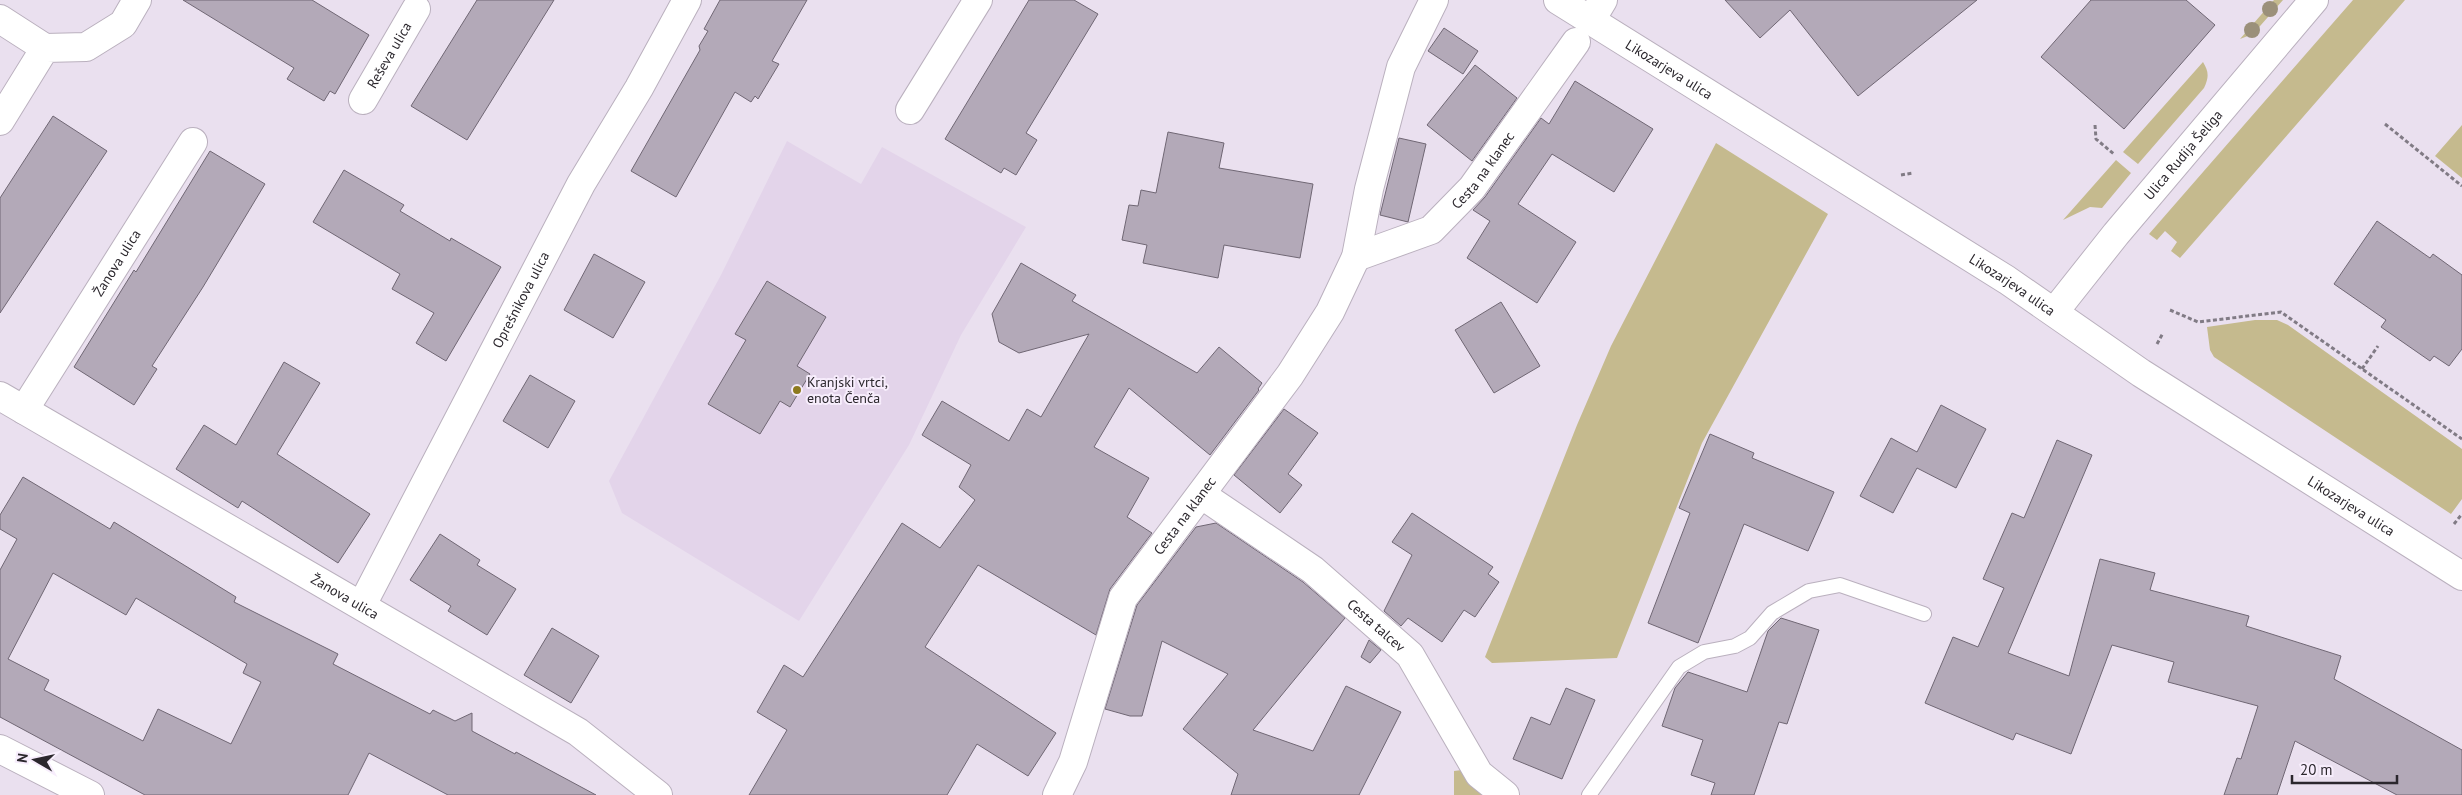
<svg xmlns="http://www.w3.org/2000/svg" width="2462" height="795" viewBox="0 0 2462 795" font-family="'PT Sans',sans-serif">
  <rect width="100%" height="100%" fill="#eae0ef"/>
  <path fill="#e3d4ea" d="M 787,141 L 861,184 L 882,147 L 1026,227 L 961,335 L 909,445 L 799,621 L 622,513 L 609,481 L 721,275 Z"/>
  <path fill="#c5ba8e" d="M 2274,0 L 2283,0 L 2253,34 L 2240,39 Z
    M 2353,0 L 2405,0 L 2180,258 L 2171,251 L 2177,242 L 2165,231 L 2157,240 L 2149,234 Z
    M 2203,62 C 2209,72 2209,77 2204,88 L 2138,164 L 2123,152 Z
    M 2462,125 L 2462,178 L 2435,156 Z
    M 1716,143 L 1828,214 L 1702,443 L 1617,658 L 1492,663 L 1485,657 L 1577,425 L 1611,346 Z
    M 2116,160 L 2131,173 L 2102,208 L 2090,207 L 2063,220 Z
    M 2255,320 L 2277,320 L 2288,325 L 2462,449 L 2462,499 L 2451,514 L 2214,357 L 2210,350 L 2207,327 Z
    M 1462,770 L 1484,795 L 1454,795 L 1454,771 Z"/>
  <path fill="#b3a9b8" stroke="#706774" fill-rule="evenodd" d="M 183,0 L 312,0 L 369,35 L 335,94 L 330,91 L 324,101 L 287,79 L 294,68 Z
    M 477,0 L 554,0 L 467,140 L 411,106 Z
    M 720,0 L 807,0 L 772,61 L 779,64 L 758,99 L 755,96 L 751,102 L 735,92 L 676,197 L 631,171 L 700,50 L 699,46 L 708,31 L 704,29 Z
    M 1029,0 L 1074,0 L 1098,14 L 1026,133 L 1037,140 L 1016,175 L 1004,168 L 1001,173 L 945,139 Z
    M 1725,0 L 1977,0 L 1858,96 L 1790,10 L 1760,38 Z
    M 2091,0 L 2186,0 L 2215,25 L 2124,129 L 2041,57 Z
    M 1444,28 L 1478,51 L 1463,74 L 1428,51 Z
    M 1475,65 L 1517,98 L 1472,161 L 1427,125 Z
    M 1575,81 L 1653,129 L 1614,192 L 1552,154 L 1518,204 L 1576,242 L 1537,303 L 1467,258 L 1490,221 L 1473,210 L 1485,197 L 1541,118 L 1549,124 Z
    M 53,116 L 107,151 L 0,313 L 0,198 Z
    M 1168,132 L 1224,143 L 1219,168 L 1313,184 L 1300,258 L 1224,245 L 1218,278 L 1143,263 L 1147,245 L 1122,240 L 1129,205 L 1138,206 L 1141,190 L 1156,193 Z
    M 1399,138 L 1426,144 L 1408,222 L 1380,215 Z
    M 210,151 L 265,184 L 203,287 L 152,366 L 157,369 L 134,405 L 74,367 L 134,270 L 136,272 Z
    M 344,170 L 404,205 L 400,211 L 450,241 L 451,238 L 501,267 L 446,361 L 416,343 L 434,313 L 392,289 L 400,274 L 313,222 Z
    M 2377,221 L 2430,258 L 2433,254 L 2462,275 L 2462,349 L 2449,366 L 2434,356 L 2430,361 L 2381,327 L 2386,320 L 2334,284 Z
    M 594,254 L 645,282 L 613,338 L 564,310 Z
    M 1021,263 L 1076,295 L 1072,301 L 1197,373 L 1219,347 L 1262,383 L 1258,389 L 1259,390 L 1210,455 L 1129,388 L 1094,447 L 1149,478 L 1127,517 L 1152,533 L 1110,589 L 1096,635 L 978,565 L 925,647 L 1056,733 L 1028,776 L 977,744 L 947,795 L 749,795 L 787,730 L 757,712 L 784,665 L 803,677 L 902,523 L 940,548 L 975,500 L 959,487 L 971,465 L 922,435 L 942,401 L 1009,441 L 1027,409 L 1041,417 L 1089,334 L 1019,353 L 999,342 L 992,314 Z
    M 767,281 L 826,317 L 797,366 L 810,374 L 790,407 L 780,401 L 760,434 L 708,404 L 746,340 L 735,334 Z
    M 1501,302 L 1540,366 L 1494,393 L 1455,330 Z
    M 284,362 L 320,383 L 277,454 L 370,514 L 338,563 L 242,501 L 238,508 L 176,469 L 204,425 L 236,445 Z
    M 530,375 L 575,401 L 548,448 L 503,421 Z
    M 1941,405 L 1986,429 L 1956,488 L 1917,468 L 1893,513 L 1860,496 L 1891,438 L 1917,452 Z
    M 1284,409 L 1318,433 L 1288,474 L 1302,485 L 1280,513 L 1234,475 Z
    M 1710,434 L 1754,453 L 1752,458 L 1834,492 L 1808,551 L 1744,524 L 1698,643 L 1648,623 L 1690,513 L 1679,508 Z
    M 2057,440 L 2092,455 L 2008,653 L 2069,676 L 2100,559 L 2155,573 L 2150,590 L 2249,616 L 2246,626 L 2341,656 L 2334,679 L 2462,750 L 2462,795 L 2397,795 L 2295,741 L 2277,795 L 2224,795 L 2237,758 L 2241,759 L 2258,706 L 2168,682 L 2174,662 L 2112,645 L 2071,754 L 2016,733 L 2013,740 L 1925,703 L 1953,637 L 1978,647 L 2004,588 L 1983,579 L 2012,513 L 2024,518 Z
    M 23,477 L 110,529 L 114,522 L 236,597 L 234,602 L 338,654 L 333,664 L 430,714 L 433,710 L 455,721 L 472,713 L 472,731 L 515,754 L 516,752 L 596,795 L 448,795 L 369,753 L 348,795 L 145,795 L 0,717 L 0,570 L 17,539 L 0,529 L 0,515 ZM 53,573 L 126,615 L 136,598 L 247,664 L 243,673 L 261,682 L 231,744 L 158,709 L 143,741 L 44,690 L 49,680 L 8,659 Z
    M 1412,513 L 1493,567 L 1488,574 L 1499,582 L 1475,617 L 1464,610 L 1442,642 L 1408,618 L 1401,626 L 1384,611 L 1412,555 L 1392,542 Z
    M 1216,523 L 1303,582 L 1345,618 L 1253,730 L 1313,751 L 1346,686 L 1401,712 L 1359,795 L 1231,795 L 1238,774 L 1183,729 L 1228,674 L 1162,641 L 1142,716 L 1130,716 L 1105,709 L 1137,605 L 1196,527 Z
    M 440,534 L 480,560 L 477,565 L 516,589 L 487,635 L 448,611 L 451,606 L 410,580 Z
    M 1781,618 L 1819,630 L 1787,724 L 1779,722 L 1754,795 L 1711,795 L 1715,783 L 1691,775 L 1703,740 L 1662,726 L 1675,688 L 1688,672 L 1747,692 L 1768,631 Z
    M 552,628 L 599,656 L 571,703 L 524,675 Z
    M 1369,640 L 1381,650 L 1370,663 L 1361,657 Z
    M 1566,688 L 1595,700 L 1562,779 L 1513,759 L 1531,717 L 1550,725 Z"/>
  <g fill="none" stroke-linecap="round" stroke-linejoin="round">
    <g stroke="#bab0be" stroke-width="16">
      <path id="lane" d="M 1589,795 L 1679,667 L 1704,652 L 1735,646 L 1750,638 L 1772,613 L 1809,591 L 1840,585 L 1924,614"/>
    </g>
    <g stroke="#bab0be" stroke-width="30">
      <g id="street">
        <path id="s1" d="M 1558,0 L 2007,280 L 2141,373 L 2462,576"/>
        <path d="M 0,19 L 45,48"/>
        <path d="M 1591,20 L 1603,0"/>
        <path id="s2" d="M 363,100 L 416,9"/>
        <path d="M 910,110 L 978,0"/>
        <path d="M 0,121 L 45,48 L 86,47 L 123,24 L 137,0"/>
        <path id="s3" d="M 1356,257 L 1431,230 L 1472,188 L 1576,42"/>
        <path id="s4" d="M 2055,311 L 2116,234 L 2314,0"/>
        <path id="s5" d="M 0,396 L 578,732 L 658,795"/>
        <path id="s6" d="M 24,410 L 193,142"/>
        <path id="s7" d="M 1202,495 L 1313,570 L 1410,655 L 1479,774 L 1505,795"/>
        <path id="s8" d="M 362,605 L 581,184 L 639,88 L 687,0"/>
        <path d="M 0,749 L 90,795"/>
        <path id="s9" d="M 1057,795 L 1073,762 L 1123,598 L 1290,375 L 1330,312 L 1356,257 L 1369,189 L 1401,67 L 1434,0"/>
      </g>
    </g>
    <path stroke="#817b85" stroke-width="3" stroke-dasharray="4 2.5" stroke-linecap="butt" d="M 2385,124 L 2462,186
      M 2095,125 L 2096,139 L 2115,155
      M 1901,175 L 1913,173
      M 2170,310 L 2198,322 L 2281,312 L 2462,439
      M 2157,344 L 2163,333
      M 2362,369 L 2378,346
      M 2454,524 L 2462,514"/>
    <use href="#lane" stroke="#fff" stroke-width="14"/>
    <use href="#street" stroke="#fff" stroke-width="28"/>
  </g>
  <g fill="#9b907a">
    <circle cx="2270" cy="9" r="8"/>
    <circle cx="2252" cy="30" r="8"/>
  </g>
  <circle fill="#8d7a1f" stroke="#f7edfc" stroke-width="2" cx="797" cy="390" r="5"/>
  <g text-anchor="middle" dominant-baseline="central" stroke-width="4" stroke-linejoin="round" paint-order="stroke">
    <g font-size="14" fill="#2b272d" stroke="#f7edfc">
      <text stroke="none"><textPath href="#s2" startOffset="52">Reševa ulica</textPath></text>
      <text stroke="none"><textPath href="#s1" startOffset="131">Likozarjeva ulica</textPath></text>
      <text stroke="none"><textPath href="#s4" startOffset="202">Ulica Rudija Šeliga</textPath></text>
      <text stroke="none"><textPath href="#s3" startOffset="159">Cesta na klanec</textPath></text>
      <text stroke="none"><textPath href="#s6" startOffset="174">Žanova ulica</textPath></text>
      <text stroke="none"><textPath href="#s1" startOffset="536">Likozarjeva ulica</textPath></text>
      <text stroke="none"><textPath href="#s8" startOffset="344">Oprešnikova ulica</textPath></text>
      <text stroke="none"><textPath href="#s1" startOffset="941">Likozarjeva ulica</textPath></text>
      <text stroke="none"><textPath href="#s9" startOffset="311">Cesta na klanec</textPath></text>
      <text stroke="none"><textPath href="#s5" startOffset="399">Žanova ulica</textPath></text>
      <text stroke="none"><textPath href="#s7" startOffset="218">Cesta talcev</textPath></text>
    </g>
    <g font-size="14" fill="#2b272d" stroke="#f7edfc" text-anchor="start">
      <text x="807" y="382">Kranjski vrtci,<tspan x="807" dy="16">enota Čenča</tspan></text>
    </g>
  </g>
  <g transform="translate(35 760) rotate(279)" stroke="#f7edfc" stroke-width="4" paint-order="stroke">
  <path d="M0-4L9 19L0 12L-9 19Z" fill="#2b272d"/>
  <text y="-8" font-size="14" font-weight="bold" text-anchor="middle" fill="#2b272d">N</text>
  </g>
  <path d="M2292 775v8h105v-8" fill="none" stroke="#2b272d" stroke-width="2.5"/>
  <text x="2300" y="775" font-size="15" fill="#2b272d" stroke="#f7edfc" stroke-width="4" paint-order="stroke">20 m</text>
</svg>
